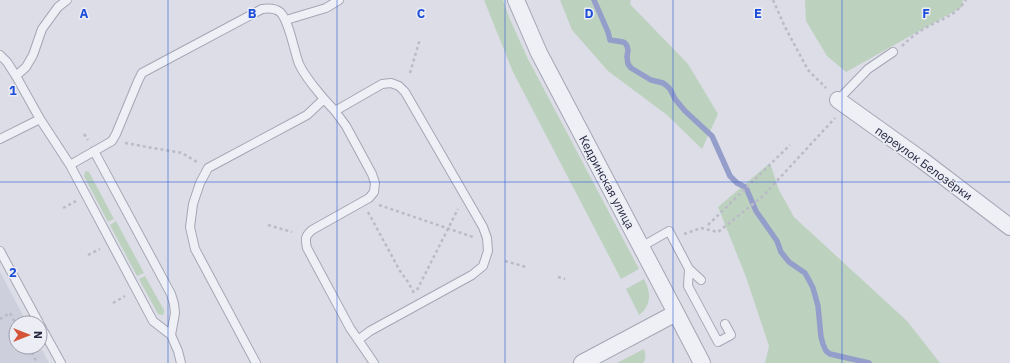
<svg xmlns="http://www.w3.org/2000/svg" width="1010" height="363" viewBox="0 0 1010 363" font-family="'IBM Plex Sans',sans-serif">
  <rect width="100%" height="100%" fill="#dcdde7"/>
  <path fill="#cecfdd" d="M 0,272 L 27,323 L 16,323 L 16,347 L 40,346 L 49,363 L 0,363 Z"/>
  <path fill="#bdd2be" d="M 484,0 L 503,0 L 509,17 L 528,59 L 639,269 L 621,279 L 513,72 Z
    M 560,0 L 631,0 L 630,4 L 688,64 L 718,114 L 702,149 L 667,115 L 608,71 L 572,30 Z
    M 805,0 L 963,0 L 962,7 L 846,72 L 827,56 L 806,21 Z
    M 770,163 L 779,190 L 794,217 L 907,321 L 940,363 L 765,363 L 769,346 L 746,277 L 718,207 Z
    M 87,171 L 89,172 L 114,219 L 108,222 L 84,176 L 85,172 Z
    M 116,221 L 144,273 L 137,276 L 110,225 Z
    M 145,276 L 164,310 L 164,313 L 163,315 L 161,315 L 158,314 L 139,279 Z
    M 644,279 C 651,292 652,305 639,315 L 626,289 Z
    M 644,349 C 645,353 647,359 643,363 L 617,363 Z"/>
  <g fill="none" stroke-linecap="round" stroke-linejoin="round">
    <path stroke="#959eca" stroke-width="5.5" d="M 594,0 L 608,32 L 610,40 L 623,42 L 625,43 L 627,46 L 628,50 L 627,57 L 628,64 L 631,68 L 651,80 L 663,83 L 667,86 L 670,89 L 675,99 L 685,111 L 712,136 L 730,176 L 737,183 L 745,187 L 747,190 L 756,211 L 777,241 L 781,252 L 789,262 L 805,273 L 810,282 L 813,288 L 818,306 L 821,337 L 823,344 L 826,351 L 830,354 L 869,363"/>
    <g stroke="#a5a6b5" stroke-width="10">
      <path id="service" d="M 286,20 L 326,8 L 339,0
        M 0,55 L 7,62 L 16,76 L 40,119 L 70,165 L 153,321 L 171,335 L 178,351 L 181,363
        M 16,76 L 26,67 L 33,55 L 42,29 L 58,7 L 67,0
        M 324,99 L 335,111 L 346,126 L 372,174 L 375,183 L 374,192 L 369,198 L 312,230 C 305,236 305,239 307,248 L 350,328 L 374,363
        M 838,100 L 868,69 L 893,52
        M 335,111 L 382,84 L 391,83 L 399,86 L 405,92 L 483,227 L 487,238 L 488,251 L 483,266 L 472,275 L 370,331 L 358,340
        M 0,139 L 40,119
        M 94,151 L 171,294 L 174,304 L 175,313 L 171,335
        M 70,165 L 112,141 L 116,134 L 138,81 L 142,73 L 262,9 C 268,8 275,8 280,12 C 289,20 294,51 299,64 C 305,77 315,88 324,99 L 307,115 L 208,168 L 200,183 L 193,204 L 190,227 L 195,249 L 256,363
        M 641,247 L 669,231 L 689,269 L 688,286 L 718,342 L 731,335 L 725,324
        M 0,251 L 39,323
        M 689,269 L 701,280
        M 40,325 L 61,363"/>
    </g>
    <g stroke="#a5a6b5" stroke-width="18">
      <path id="minor" d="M 516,0 L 539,53 L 676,313 L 702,363
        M 838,100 L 922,160 L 1010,227
        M 582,363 L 676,313"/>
    </g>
    <path stroke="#babbc6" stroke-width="2.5" stroke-dasharray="3 3" stroke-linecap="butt" d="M 773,0 L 785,27 L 808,70 L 826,88
      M 902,46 C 908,40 915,34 922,30 C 939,19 954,18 966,0
      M 410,73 L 420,39
      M 84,134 L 88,140
      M 125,143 L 182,153 L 197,162
      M 379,205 L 473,237
      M 63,208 L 76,201
      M 368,212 L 400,271 L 408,282 L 414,293
      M 268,225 L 292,232
      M 708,225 L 790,145
      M 684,234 L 701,228 L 718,232 L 763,196 L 835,118
      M 88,255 L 100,249
      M 505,261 L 526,267
      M 558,277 L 565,279
      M 417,290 L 458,209
      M 113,303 L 125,296
      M 0,319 L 10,313 L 16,324
      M 29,347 L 37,363"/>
    <use href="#service" stroke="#eff0f6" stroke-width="8"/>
    <use href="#minor" stroke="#eff0f6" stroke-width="16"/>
  </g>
  <path fill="none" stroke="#1d4ed8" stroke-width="1" stroke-opacity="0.55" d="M 168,0 L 168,363M 337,0 L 337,363M 505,0 L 505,363M 673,0 L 673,363M 842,0 L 842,363M 0,182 L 1010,182"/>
  <g text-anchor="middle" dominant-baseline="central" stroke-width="3" stroke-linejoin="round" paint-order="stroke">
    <g font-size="12" fill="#25263f" stroke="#ecedf5">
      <text transform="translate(924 163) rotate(36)">переулок Белозёрки</text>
      <text transform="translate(607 182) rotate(62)">Кедринская улица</text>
    </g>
  </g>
  <g font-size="13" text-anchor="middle" font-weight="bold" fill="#1d4ed8" stroke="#ecedf5" stroke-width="3" stroke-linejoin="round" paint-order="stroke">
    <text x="84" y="18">A</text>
    <text x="252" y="18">B</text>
    <text x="421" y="18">C</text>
    <text x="589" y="18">D</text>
    <text x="758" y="18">E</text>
    <text x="926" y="18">F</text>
    <text x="13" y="95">1</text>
    <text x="13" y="277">2</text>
  </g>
  <g transform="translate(28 335) rotate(90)"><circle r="19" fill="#ecedf5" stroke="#9c9dac"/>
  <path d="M0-3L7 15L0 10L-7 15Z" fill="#d55339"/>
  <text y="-6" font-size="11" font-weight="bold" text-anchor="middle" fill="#25263f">N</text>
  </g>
</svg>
